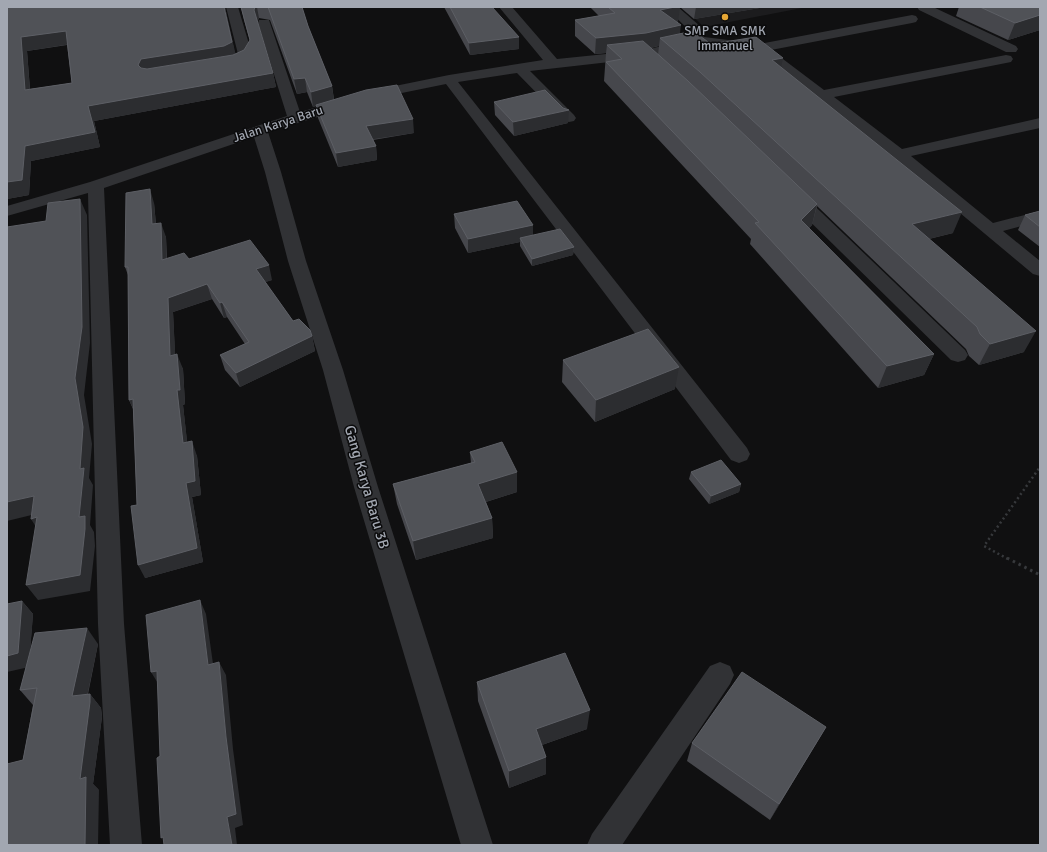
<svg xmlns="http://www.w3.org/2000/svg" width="1047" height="852" viewBox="0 0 1047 852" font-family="Signika,sans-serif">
  <rect width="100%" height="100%" fill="#101011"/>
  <path fill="#1c1c1e" d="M 683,7 L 807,7 L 704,27 Z"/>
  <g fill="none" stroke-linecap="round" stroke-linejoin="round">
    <path stroke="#37393c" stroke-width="2.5" stroke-dasharray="2 3" stroke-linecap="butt" d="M 1008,559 L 984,546 L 1040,467"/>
    <path stroke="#37393c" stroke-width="3" stroke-dasharray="2.5 4" stroke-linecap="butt" d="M 1007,558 L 1040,575"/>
    <path fill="#313235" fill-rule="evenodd" d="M 226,7 L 238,7 L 252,54 L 243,65 L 224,70 L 219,69 L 217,66 C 222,59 230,62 238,54 Z
      M 499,7 L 512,7 L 557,59 L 645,50 L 687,40 L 690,41 L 691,36 L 690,31 L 665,7 L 678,7 L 701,27 L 704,37 L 760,44 L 912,15 L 916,16 L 918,19 L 916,22 L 912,23 L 771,50 L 824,90 L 1006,55 L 1011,56 L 1013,59 L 1011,62 L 1006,63 L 834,97 L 902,149 L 1040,118 L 1040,128 L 911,156 L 993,223 L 1040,211 L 1040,221 L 1003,231 L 1040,261 L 1040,276 L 1033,274 L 893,157 L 756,52 L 693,43 L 692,47 L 645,58 L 530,71 L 574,115 L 576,118 L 574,121 L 569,122 L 564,121 L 517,73 L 458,82 L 747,448 L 750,454 L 747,460 L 739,463 L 731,460 L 446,84 L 387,96 L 268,132 L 281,172 L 306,261 L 343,370 L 378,487 L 493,845 L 461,845 L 354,487 L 323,370 L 288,261 L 265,172 L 254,137 L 104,188 L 124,624 L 142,845 L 110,845 L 98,624 L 88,193 L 7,216 L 7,206 L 90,182 L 287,116 L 258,23 L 259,20 L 269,20 L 270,23 L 300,112 L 385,88 L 449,75 L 543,60 Z
      M 917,7 L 933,7 L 1016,46 L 1018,49 L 1016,52 L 1006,52 L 919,10 Z
      M 792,189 L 798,190 L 965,350 L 968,355 L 965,360 L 958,362 L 951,360 L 786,198 L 784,194 L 786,190 Z
      M 720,662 L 730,666 L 734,675 L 730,684 L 622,845 L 587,845 L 592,834 L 710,666 Z"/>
  </g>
  <path fill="#46474c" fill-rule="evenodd" d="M 7,7 L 225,7 L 235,54 L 244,50 L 250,41 L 244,20 L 241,7 L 302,7 L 308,26 L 332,86 L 334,99 L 414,133 L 373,140 L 376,146 L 377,160 L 338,167 L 318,118 L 316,106 L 313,107 L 307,92 L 297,94 L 270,20 L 259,18 L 257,22 L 273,73 L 276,87 L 94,121 L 100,147 L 31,161 L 29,195 L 7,199 ZM 67,45 L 72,83 L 30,89 L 27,51 Z
    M 444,7 L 492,7 L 519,49 L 470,55 Z
    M 590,7 L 675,7 L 678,22 L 677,22 L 680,34 L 781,67 L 953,233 L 929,239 L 1024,352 L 979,365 L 969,356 L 966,349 L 817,206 L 812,225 L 809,228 L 934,354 L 924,375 L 878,388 L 750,244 L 751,239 L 604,81 L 606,53 L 595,54 L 575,36 L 575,20 L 599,16 ZM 659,46 L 658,55 L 651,48 Z
    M 680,7 L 765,7 L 694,19 Z
    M 959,7 L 1040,7 L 1040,30 L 1008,40 L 956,16 Z
    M 494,102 L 568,123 L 514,136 L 495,115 Z
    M 154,203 L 156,224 L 166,237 L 167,259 L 189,259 L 272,280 L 265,282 L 293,321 L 312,336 L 315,351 L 240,387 L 225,370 L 220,355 L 245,344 L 227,317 L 224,318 L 212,299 L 173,312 L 175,355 L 183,369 L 185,404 L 183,405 L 187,442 L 197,456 L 201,495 L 192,497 L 203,562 L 145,578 L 137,505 L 133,409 L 129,400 L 128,275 L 125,267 Z
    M 1040,211 L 1040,247 L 1018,230 L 1025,215 Z
    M 454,214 L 533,225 L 533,236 L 574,247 L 573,255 L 532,266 L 520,246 L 520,242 L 468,253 L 455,228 Z
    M 563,360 L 675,389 L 595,422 L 562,382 Z
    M 470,452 L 517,492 L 486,502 L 492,518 L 493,538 L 416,560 L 397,504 L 393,484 L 471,463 Z
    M 691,472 L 741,484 L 739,492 L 709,504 L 689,479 Z
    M 22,601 L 33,614 L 30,650 L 98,644 L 88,694 L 90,694 L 101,708 L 102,717 L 93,784 L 99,790 L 23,760 L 33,705 L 20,690 L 26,668 Z
    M 477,682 L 587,729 L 542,745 L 546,757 L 546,774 L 509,788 L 478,701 Z
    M 826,727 L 770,820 L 687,761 L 692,743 Z"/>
  <path fill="#2c2d30" d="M 225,7 L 236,56 L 146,74 L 138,65 L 141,59 Z
    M 255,7 L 257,7 L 259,18 L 257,23 L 254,10 Z
    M 675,7 L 680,7 L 678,22 L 658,25 L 660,10 Z
    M 696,7 L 765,7 L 694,19 Z
    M 1040,15 L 1040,30 L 1008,40 L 1015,23 Z
    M 681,25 L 679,41 L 660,38 L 659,46 L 644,49 L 607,45 L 606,53 L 595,54 L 596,38 Z
    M 66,31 L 71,44 L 27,51 L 31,105 L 25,90 L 21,37 Z
    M 519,37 L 519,49 L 470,55 L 469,43 Z
    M 783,58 L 779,77 L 772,60 Z
    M 273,73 L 276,87 L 94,121 L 100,147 L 31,161 L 29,195 L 7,199 L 7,182 L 25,146 L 88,106 Z
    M 305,78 L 307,92 L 297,94 L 294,79 Z
    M 332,86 L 334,101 L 313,107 L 311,92 Z
    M 569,110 L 568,123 L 514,136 L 513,122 Z
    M 413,119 L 414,133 L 368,140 L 366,126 Z
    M 376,146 L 377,160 L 338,167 L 336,153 Z
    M 150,189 L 154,203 L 157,238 L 152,224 Z
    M 80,199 L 87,215 L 90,343 L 84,395 L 92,444 L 89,478 L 93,485 L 90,525 L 94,532 L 95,546 L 90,591 L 38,600 L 26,585 L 79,517 L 80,469 L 75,378 Z
    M 817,204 L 812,225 L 796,241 L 801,220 Z
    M 962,212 L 953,233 L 904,245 L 912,224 Z
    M 161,223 L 166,237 L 167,275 L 162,260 Z
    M 533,225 L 533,239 L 520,238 L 520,242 L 468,253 L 468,239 Z
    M 574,247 L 573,255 L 532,266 L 532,259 Z
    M 269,265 L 272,280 L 260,284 L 256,269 Z
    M 207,284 L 212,299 L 173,312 L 176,370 L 170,356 L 168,298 Z
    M 222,302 L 227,317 L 224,318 L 220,303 Z
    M 1036,331 L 1024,352 L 979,365 L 990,344 Z
    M 312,336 L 315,351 L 240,387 L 236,373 Z
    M 177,354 L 183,369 L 185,404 L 183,405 L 189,458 L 183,443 L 177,390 Z
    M 934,354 L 924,375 L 878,388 L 887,366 Z
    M 679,367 L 675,389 L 595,422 L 596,400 Z
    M 133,399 L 136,414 L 129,400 Z
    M 192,441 L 197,456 L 201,495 L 192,497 L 203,562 L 145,578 L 138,565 L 186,483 Z
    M 517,472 L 517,492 L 479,504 L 478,484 Z
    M 741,484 L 739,492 L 709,504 L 711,496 Z
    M 34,496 L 44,512 L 7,521 L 7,502 Z
    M 37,517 L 41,535 L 31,519 Z
    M 492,518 L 493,538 L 416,560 L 413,541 Z
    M 200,600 L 206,614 L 215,678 L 208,665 Z
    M 22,601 L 33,614 L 29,667 L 7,672 L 7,656 Z
    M 87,628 L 98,644 L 84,711 L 72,696 Z
    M 219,662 L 226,675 L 233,749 L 243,825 L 235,828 L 237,845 L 232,845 L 227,817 L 226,737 Z
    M 157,671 L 159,685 L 151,672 Z
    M 90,694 L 101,708 L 102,717 L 93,784 L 99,790 L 98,845 L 85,845 L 80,779 Z
    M 590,710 L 587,729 L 536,747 L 536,729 Z
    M 826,727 L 816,744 L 770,820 L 779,804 Z
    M 546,757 L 546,774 L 509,788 L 509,771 Z"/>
  <path fill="#505257" stroke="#5d5f65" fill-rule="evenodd" d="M 7,7 L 224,7 L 232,42 L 224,46 L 141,59 L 138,65 L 141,68 L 147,69 L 233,55 L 244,50 L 250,40 L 241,7 L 255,7 L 254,10 L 273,73 L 88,106 L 95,132 L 25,146 L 22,180 L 7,182 ZM 66,31 L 72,83 L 25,90 L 21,37 Z
    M 268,7 L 302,7 L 308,26 L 332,86 L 311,92 L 305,78 L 294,79 Z
    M 450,7 L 492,7 L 519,37 L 469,43 Z
    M 608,7 L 675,7 L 660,10 L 681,25 L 646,33 L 596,38 L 575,20 L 615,13 Z
    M 980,7 L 1040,7 L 1040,15 L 1015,23 Z
    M 693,31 L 711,44 L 756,37 L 783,58 L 772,60 L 962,212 L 912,224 L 1036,331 L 990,344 L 980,334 L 977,327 L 700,72 L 660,38 Z
    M 643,41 L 688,81 L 817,204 L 801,220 L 934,354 L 887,366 L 755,223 L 759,222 L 606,62 L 622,59 L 607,45 Z
    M 397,85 L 413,119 L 366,126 L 376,146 L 336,153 L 316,105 L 366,90 Z
    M 545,90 L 563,108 L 569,110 L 513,122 L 494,102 Z
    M 150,189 L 152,224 L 161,223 L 162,260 L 184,253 L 189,259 L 250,240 L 269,265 L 256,269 L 293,321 L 299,319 L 310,330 L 312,336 L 236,373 L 220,355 L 249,342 L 222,302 L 220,303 L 207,284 L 168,298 L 170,356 L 177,354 L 180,390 L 177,390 L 183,443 L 192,441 L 195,481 L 186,483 L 197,548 L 138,565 L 131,506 L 137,505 L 133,399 L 129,400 L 128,267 L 125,267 L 126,193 Z
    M 80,199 L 82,327 L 75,378 L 83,427 L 80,469 L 84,468 L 79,517 L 85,516 L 85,529 L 80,575 L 26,585 L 37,517 L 31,519 L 34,496 L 7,502 L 7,227 L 46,221 L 48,203 Z
    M 517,201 L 533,225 L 468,239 L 454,214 Z
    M 1040,211 L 1040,227 L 1025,215 Z
    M 560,229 L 574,247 L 532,259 L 520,238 Z
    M 648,329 L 679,367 L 596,400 L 563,360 Z
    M 502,442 L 517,472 L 478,484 L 492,518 L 413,541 L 393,484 L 475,462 L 470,452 Z
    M 721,460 L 741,484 L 711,496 L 691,472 Z
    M 200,600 L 208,665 L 219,662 L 226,737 L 236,814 L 227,817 L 232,845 L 164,845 L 163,837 L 161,838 L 157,758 L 160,756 L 157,671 L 151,672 L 146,615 Z
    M 22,601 L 18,653 L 7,656 L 7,604 Z
    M 87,628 L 72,696 L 90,694 L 90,702 L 80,779 L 86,777 L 85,845 L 7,845 L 7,764 L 23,760 L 37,688 L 20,690 L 35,633 Z
    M 565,653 L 590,710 L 536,729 L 546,757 L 509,771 L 477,682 Z
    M 742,672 L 826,727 L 779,804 L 692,743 Z"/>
  <circle fill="#e4a534" stroke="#0b0b0c" stroke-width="1.5" cx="725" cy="17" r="4"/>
  <g text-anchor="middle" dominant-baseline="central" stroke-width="3" stroke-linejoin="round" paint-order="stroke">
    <g font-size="13" fill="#a2a7b1" stroke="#0b0b0c">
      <text x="725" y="31">SMP SMA SMK<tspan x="725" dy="15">Immanuel</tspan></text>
    </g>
    <g font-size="13" fill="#a2a7b1" stroke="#0b0b0c">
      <text transform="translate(278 124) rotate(-18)">Jalan Karya Baru</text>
    </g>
    <g font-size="15" fill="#a2a7b1" stroke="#0b0b0c">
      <text transform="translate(367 487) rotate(74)">Gang Karya Baru 3B</text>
    </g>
  </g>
  <rect width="1047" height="852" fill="none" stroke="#a2a7b1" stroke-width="16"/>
</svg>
